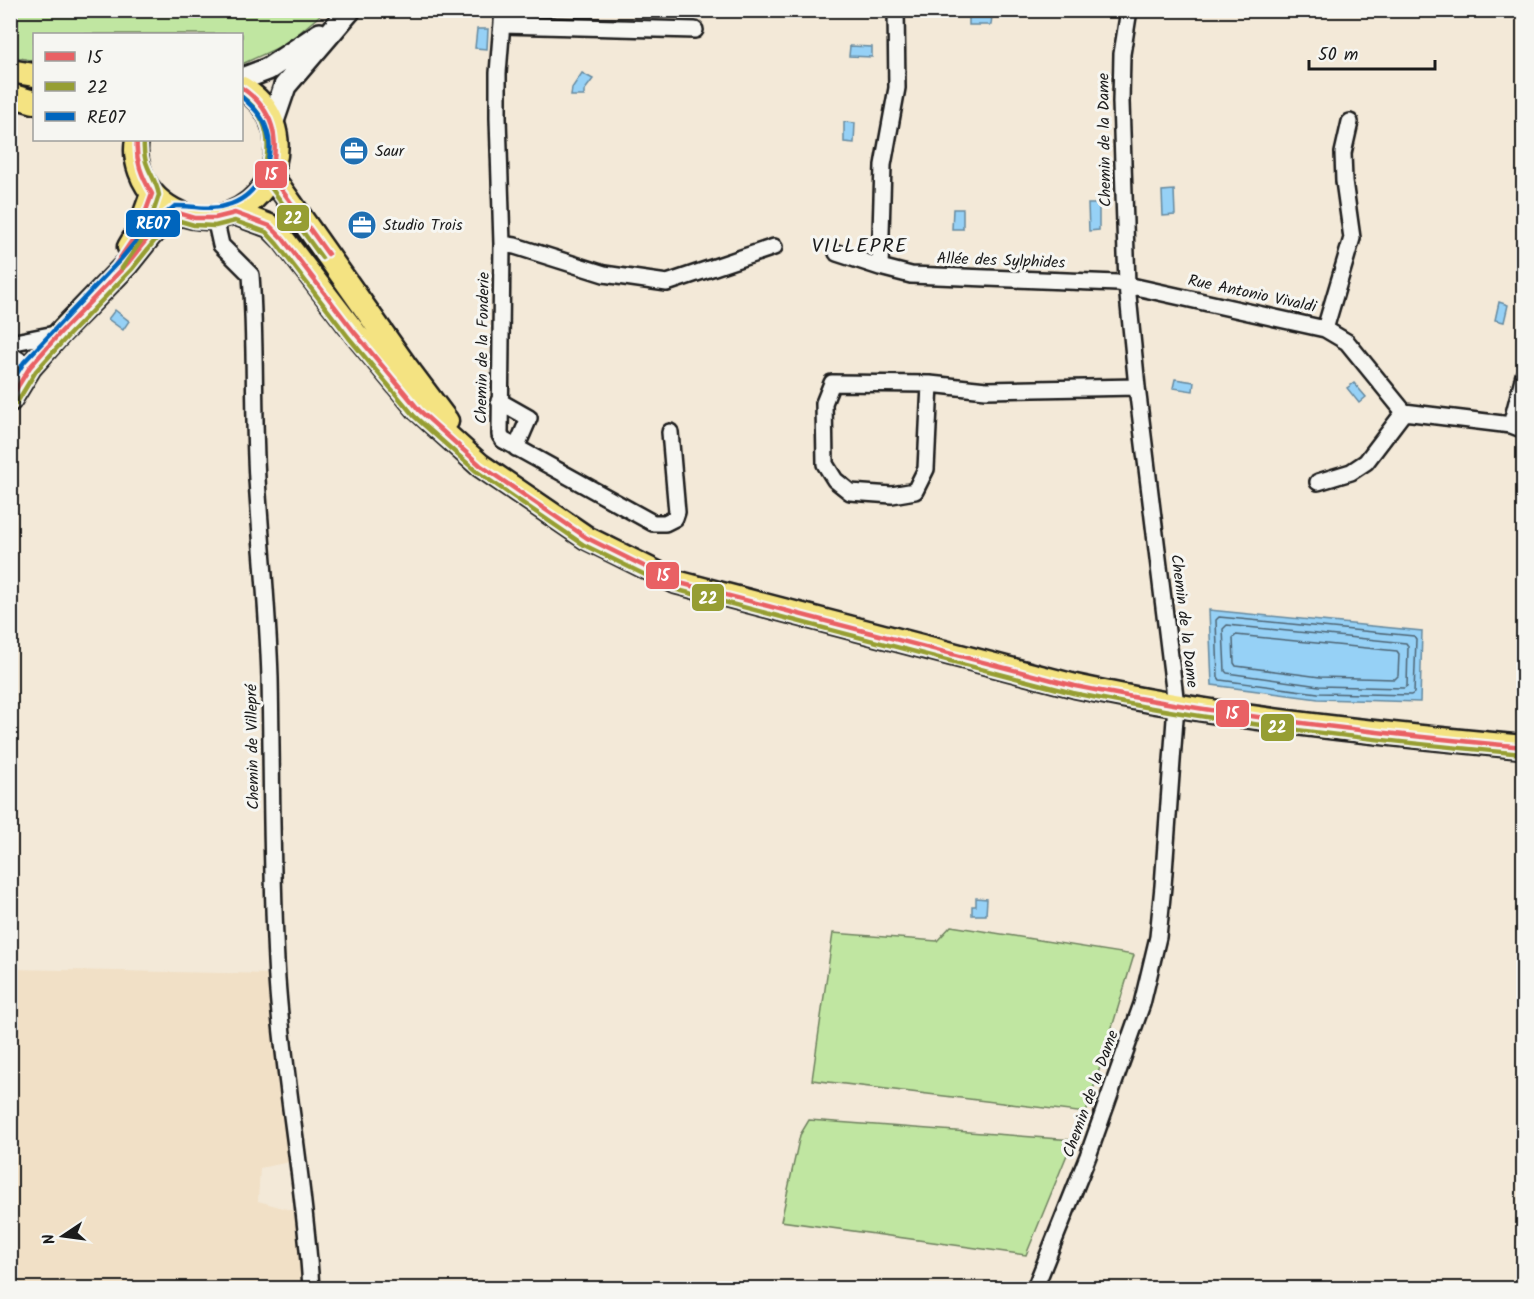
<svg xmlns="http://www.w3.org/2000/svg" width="1534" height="1299" viewBox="0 0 1534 1299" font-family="Kalam,sans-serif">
  <rect width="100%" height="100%" fill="#f3e9d8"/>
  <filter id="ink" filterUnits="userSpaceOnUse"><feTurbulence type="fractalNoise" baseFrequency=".0167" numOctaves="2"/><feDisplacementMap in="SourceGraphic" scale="12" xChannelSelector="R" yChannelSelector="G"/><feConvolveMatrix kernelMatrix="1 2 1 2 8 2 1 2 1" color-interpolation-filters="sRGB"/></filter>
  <g filter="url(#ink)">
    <path fill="#f1e0c6" d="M 11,969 L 270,974 L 277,1062 L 290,1162 L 260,1168 L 258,1201 L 294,1211 L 304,1288 L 11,1288 Z"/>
    <path fill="#c0e6a1" stroke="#6e815e" stroke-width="1.5" d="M 10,11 L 11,10 L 325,11 L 286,44 L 242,64 L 242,34 L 34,34 L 34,61 L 11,56 Z
      M 951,926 L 1134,955 L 1086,1113 L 812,1080 L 833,933 L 937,941 Z
      M 809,1120 L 1073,1140 L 1026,1255 L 781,1221 L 800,1135 Z"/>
    <path fill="#96d1f6" stroke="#65899f" stroke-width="1.5" d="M 969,15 L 992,16 L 991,25 L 969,25 Z
      M 477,29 L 488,29 L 487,49 L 475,48 Z
      M 850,46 L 872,47 L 872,57 L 849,56 Z
      M 582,73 L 593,79 L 584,91 L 584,96 L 571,96 L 572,88 Z
      M 844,122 L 855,123 L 854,143 L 844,142 Z
      M 1174,190 L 1175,215 L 1163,216 L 1162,191 Z
      M 1088,204 L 1099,204 L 1099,230 L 1089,231 Z
      M 953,209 L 963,209 L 963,229 L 952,229 Z
      M 1499,302 L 1508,305 L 1504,322 L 1495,320 Z
      M 115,310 L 129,321 L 123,330 L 108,319 Z
      M 1175,379 L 1194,382 L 1193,391 L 1173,388 Z
      M 1354,383 L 1366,397 L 1359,403 L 1347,388 Z
      M 1209,610 L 1422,631 L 1420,702 L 1318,699 L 1212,685 Z
      M 976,898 L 987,899 L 986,915 L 972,915 L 972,906 L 976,906 Z"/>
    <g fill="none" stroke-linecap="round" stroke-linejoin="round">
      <path stroke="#4d6473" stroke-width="1.5" d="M 1219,617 L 1414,636 L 1416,639 L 1414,693 L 1411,695 L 1318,693 L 1220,680 L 1218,677 L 1216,620 Z
        M 1227,625 L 1406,643 L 1408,646 L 1407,686 L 1404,688 L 1319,686 L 1227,673 L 1225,671 L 1223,629 Z
        M 1236,635 L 1397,651 L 1399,654 L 1398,676 L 1395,679 L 1320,677 L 1236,666 L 1234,663 L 1233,638 Z"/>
      <g stroke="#1c1c1c" stroke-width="20">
        <path id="street" d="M 503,10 L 498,73 L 498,118 L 502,244 L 500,435 L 503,440 L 653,523 L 665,523 L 675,518 L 677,512 L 670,432
          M 896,10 L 897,88 L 883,165 L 880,267 L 911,275 L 1118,283 L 1325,329 L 1347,342 L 1404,412 L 1511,425 L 1524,430
          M 502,25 L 695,30
          M 215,218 L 221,245 L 251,275 C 256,343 253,411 257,479 C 261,545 268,611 270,678 C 272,778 271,879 277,979 C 284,1083 305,1185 311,1288
          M 502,244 L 515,246 L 604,274 L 667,283 L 774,247
          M 837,253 L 880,267
          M 1325,329 L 1352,238 L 1344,181 L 1343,153 L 1350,122
          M 10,343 L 60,333
          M 10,354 L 30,367
          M 930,384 L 926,469 L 915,491 L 892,495 L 850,492 L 835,480 L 825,464 L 824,403 L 832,383 L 930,384 L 986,390 L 1137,387
          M 499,401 L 529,418 L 516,448
          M 1511,425 L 1524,375
          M 1318,482 L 1351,472 L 1366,462 L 1404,412
          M 1035,1288 L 1088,1156 L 1142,1004 L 1158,937 L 1163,886 L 1176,705 L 1137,387 L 1127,285 L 1121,102 L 1122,54 L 1129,10"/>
      </g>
      <g stroke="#1c1c1c" stroke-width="26">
        <path id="secondary" d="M 242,79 L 268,69 L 320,34
          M 272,124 L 285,86 L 350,10"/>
      </g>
      <g stroke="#1c1c1c" stroke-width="27">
        <path id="primary" d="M 10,71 L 34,75
          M 10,95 L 34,102
          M 137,140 C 133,160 142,184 157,198 C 171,211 187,218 206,218 C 277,216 304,123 242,88
          M 271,175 L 405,365 L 447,421
          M 235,213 L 270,226 L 283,239 L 355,333 L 419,410 L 480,465 L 587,538 L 676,582 L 1075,686 C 1223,718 1373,733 1524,747
          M 129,247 L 139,230 L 152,194
          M 10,400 L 30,367 L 60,333 L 127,264 L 151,234 L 178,213"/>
      </g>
      <use href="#street" stroke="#f6f6f2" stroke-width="15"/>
      <use href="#secondary" stroke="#f6f6f2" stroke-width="21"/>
      <use href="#primary" stroke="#f4e382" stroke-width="22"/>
      <g stroke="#f6f6f2" stroke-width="9">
        <path id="bus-1" d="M 242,88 C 274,110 280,138 271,175 L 328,254
          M 116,264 L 139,230 L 152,194 C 142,177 135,160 137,140
          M 10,399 L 30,367 L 60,333 L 127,264 L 151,234 L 178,213 L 195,218 L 215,218 L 235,213 L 270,226 L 283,239 L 355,333 L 419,410 L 480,465 L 587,538 L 676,582 L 1075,686 C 1223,716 1373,733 1524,747"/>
      </g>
      <g stroke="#f6f6f2" stroke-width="9">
        <path id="bus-2" d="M 242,97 C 261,110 270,131 267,155 C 266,163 263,170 264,178 L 322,258
          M 122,268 L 146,234 L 159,195 C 155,174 142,168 144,141
          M 16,404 L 36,371 L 66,338 L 132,269 L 156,239 L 180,221 L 194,225 L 215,226 L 235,221 L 266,232 L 277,244 L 349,338 L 414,416 L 476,471 L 584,545 L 674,589 L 1073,693 C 1222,724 1372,740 1523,754"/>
      </g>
      <g stroke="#f6f6f2" stroke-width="9">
        <path id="bus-3" d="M 10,385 L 24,362 L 121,259 L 146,229 L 175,206 C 196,205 209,212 231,204 C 259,194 276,158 267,130 C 263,116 253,107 242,97"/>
      </g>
      <use href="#bus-1" stroke="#e96164" stroke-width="4.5"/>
      <use href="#bus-2" stroke="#969e33" stroke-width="4.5"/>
      <use href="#bus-3" stroke="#0065bd" stroke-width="4.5"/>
    </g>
  </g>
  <defs>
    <g id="office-disc" transform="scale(1.5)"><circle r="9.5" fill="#1f6fb2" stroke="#f6f6f2"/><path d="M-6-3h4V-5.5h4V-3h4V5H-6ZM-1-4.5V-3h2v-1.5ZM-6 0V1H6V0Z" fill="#fff"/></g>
  </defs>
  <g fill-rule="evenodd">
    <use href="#office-disc" x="354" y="151"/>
    <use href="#office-disc" x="362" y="225"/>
  </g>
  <g text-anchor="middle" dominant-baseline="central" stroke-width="6" stroke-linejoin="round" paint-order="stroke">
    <g font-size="16" fill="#1c1c1c" stroke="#f6f6f2">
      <text transform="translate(1105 140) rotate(-91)">Chemin de la Dame</text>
      <text transform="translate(1001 261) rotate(2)">Allée des Sylphides</text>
      <text transform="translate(1252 294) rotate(12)">Rue Antonio Vivaldi</text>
      <text transform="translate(483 348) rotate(-89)">Chemin de la Fonderie</text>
      <text transform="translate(1184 621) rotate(83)">Chemin de la Dame</text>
      <text transform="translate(253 747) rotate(-91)">Chemin de Villepré</text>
      <text transform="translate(1091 1094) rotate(-70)">Chemin de la Dame</text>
    </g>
    <g font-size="16" fill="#1c1c1c" stroke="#f6f6f2" text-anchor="start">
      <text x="375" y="151">Saur</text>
      <text x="383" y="225">Studio Trois</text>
    </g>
    <g font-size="20" letter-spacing="1.5" fill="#1c1c1c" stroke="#f6f6f2">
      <text x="860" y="247">VILLEPRE</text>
    </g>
  </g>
  <g stroke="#f6f6f2" stroke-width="2">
    <rect x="254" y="160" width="34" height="29" rx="6" fill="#e96164"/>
    <rect x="276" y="204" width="34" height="28" rx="6" fill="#969e33"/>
    <rect x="125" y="209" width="56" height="29" rx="6" fill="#0065bd"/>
    <rect x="645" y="561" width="35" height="29" rx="6" fill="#e96164"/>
    <rect x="691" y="583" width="34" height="29" rx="6" fill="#969e33"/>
    <rect x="1215" y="699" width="35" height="29" rx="6" fill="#e96164"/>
    <rect x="1260" y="713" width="35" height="29" rx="6" fill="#969e33"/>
  </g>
  <g font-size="16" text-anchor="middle" font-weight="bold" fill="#fff">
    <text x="271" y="180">15</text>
    <text x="293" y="224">22</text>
    <text x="153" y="229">RE07</text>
    <text x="663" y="581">15</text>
    <text x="708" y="604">22</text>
    <text x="1232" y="719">15</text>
    <text x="1277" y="733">22</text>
  </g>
  <rect width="1534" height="1299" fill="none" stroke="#f6f6f2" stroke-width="36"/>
  <rect x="18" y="18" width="1498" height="1263" fill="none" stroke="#1c1c1c" stroke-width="2" filter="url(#ink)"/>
  <rect x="33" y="33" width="210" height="108" fill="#f6f6f2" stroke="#9f9f9c" stroke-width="1.5"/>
  <rect x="45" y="52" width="30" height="9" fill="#e96164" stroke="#9f9f9c" stroke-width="1.5"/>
  <text x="87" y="63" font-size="18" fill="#1c1c1c">15</text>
  <rect x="45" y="82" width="30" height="9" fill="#969e33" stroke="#9f9f9c" stroke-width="1.5"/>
  <text x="87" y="93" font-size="18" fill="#1c1c1c">22</text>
  <rect x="45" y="112" width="30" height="9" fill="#0065bd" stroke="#9f9f9c" stroke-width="1.5"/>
  <text x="87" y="123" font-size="18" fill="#1c1c1c">RE07</text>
  <g transform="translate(63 1236) rotate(257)" stroke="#f6f6f2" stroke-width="4.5" paint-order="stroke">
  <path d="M0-4.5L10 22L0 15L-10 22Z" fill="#1c1c1c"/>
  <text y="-9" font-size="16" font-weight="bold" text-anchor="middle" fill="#1c1c1c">N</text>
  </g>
  <path d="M1309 60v9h126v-9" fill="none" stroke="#1c1c1c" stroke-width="3"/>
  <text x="1318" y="60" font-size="18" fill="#1c1c1c" stroke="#f6f6f2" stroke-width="4.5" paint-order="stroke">50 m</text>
</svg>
